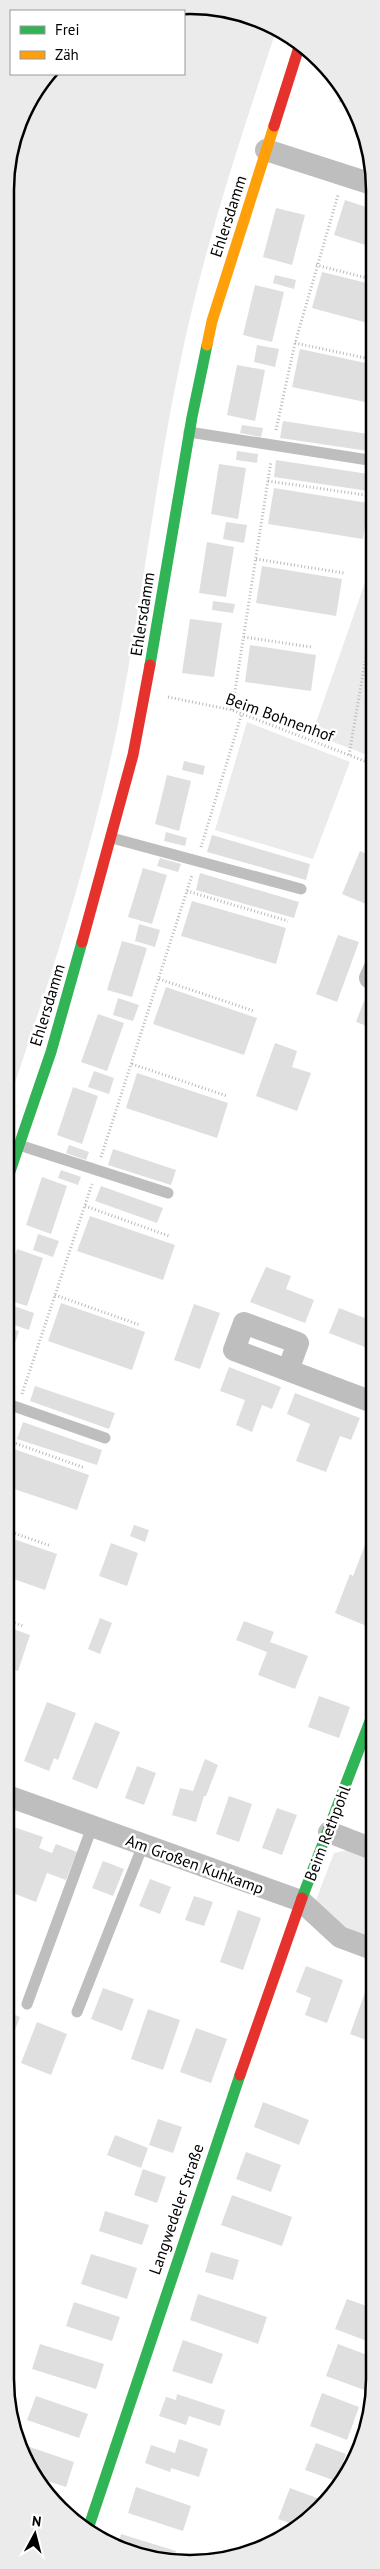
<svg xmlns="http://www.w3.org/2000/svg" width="380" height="2569" viewBox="0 0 380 2569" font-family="'PT Sans',sans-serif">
  <rect width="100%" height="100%" fill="#fff"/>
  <path fill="#ebebeb" d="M 202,5 L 272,24 L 277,28 C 240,139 202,253 179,368 C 154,488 141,609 117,729 C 90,859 48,986 5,1112 L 5,178 L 24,108 L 51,74 L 184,74 L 184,11 L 158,11 Z
    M 375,554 L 375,743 L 370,756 L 312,734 Z
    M 247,722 L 350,762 L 313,859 L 215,830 Z
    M 348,1850 L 375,1860 L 375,1941 L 336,1923 L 316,1900 L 334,1853 Z"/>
  <path fill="#dfdfdf" d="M 345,200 L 375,210 L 375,248 L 334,235 Z
    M 276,208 L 305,215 L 292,265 L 263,257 Z
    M 322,272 L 375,285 L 375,325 L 312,308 Z
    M 275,275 L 296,280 L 294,289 L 273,283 Z
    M 255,285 L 284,292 L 272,342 L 243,335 Z
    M 257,345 L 279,349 L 275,367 L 254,362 Z
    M 300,349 L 375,365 L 375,404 L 292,387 Z
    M 237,365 L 265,370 L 255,421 L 227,415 Z
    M 283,421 L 375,435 L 375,452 L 280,438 Z
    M 242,425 L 263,428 L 261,437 L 240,433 Z
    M 237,451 L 258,454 L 257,463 L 236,460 Z
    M 276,460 L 375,475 L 375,492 L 274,477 Z
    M 219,464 L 246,468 L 238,519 L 211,514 Z
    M 274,488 L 368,503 L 363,539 L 268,524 Z
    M 226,522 L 247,525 L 244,543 L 223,539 Z
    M 207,542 L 234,547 L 226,597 L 199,593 Z
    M 262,566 L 342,579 L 336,616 L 256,603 Z
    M 213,601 L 235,604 L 233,613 L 212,610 Z
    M 190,619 L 222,623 L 214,677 L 182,673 Z
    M 250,645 L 316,655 L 311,691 L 245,682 Z
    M 184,761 L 205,766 L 203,775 L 182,770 Z
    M 167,775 L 191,781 L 179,831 L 155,824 Z
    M 166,832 L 187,838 L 185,846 L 164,841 Z
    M 212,835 L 310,864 L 306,880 L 207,852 Z
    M 360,851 L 375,857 L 373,907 L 342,894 Z
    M 160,858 L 181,864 L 178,872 L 157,866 Z
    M 143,868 L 167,875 L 152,924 L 128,917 Z
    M 200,873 L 299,902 L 294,918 L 196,890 Z
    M 192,901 L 286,928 L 276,964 L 181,936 Z
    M 139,924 L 160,930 L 155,947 L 135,941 Z
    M 338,935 L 359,942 L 337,1002 L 316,994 Z
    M 122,941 L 147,948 L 132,997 L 107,990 Z
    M 166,987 L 257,1018 L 244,1055 L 153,1024 Z
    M 367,993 L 375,996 L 375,1029 L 356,1022 Z
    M 118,998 L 139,1005 L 133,1021 L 113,1015 Z
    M 98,1014 L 124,1023 L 107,1071 L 81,1062 Z
    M 275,1043 L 297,1051 L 292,1067 L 311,1073 L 297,1111 L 256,1096 Z
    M 94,1071 L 114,1078 L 109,1094 L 88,1087 Z
    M 137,1073 L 228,1103 L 217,1138 L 126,1108 Z
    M 73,1087 L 98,1096 L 82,1144 L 57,1135 Z
    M 69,1145 L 89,1152 L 86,1160 L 66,1153 Z
    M 113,1149 L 176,1170 L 171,1185 L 108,1165 Z
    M 61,1170 L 81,1177 L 78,1185 L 58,1178 Z
    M 42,1177 L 67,1186 L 51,1234 L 26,1225 Z
    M 101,1186 L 163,1208 L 157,1223 L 95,1201 Z
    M 90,1216 L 175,1245 L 163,1280 L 77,1251 Z
    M 38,1234 L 59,1241 L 53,1257 L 33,1250 Z
    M 17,1249 L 43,1258 L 27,1306 L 5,1299 L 5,1285 Z
    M 266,1267 L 291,1276 L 286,1289 L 314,1300 L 305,1323 L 250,1302 Z
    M 61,1303 L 145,1332 L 132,1370 L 48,1341 Z
    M 194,1304 L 220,1313 L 200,1369 L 174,1360 Z
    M 14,1306 L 34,1313 L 29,1330 L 8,1323 Z
    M 339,1308 L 375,1322 L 375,1351 L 329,1333 Z
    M 5,1327 L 19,1331 L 6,1370 L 5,1370 Z
    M 229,1367 L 281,1387 L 272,1409 L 262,1405 L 252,1432 L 236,1425 L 245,1400 L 220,1391 Z
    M 35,1386 L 115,1413 L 109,1429 L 30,1401 Z
    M 295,1393 L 360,1418 L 351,1440 L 340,1436 L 326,1472 L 296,1461 L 310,1424 L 287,1414 Z
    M 23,1422 L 102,1450 L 97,1465 L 17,1439 Z
    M 11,1448 L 89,1475 L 77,1510 L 5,1486 L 5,1464 Z
    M 134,1525 L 149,1530 L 145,1542 L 130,1536 Z
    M 5,1536 L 57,1554 L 45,1590 L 5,1576 Z
    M 111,1543 L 138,1553 L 127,1586 L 99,1576 Z
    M 365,1545 L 375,1548 L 375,1614 L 369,1627 L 335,1613 L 350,1574 L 353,1576 Z
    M 100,1618 L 112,1623 L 100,1654 L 88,1649 Z
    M 244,1621 L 274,1632 L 270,1642 L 308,1656 L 295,1689 L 258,1675 L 267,1652 L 236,1640 Z
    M 5,1626 L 30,1635 L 18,1671 L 5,1667 Z
    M 319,1696 L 350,1707 L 339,1738 L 308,1727 Z
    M 47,1702 L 76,1713 L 58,1760 L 54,1758 L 49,1771 L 24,1761 Z
    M 95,1722 L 120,1732 L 97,1789 L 72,1779 Z
    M 205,1759 L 218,1765 L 206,1796 L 204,1796 L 196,1822 L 172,1815 L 180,1788 L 193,1791 Z
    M 137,1766 L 156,1773 L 144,1805 L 125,1798 Z
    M 229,1796 L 252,1804 L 239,1842 L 216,1834 Z
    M 374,1807 L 375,1807 L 375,1830 L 367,1828 Z
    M 277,1808 L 297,1815 L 282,1855 L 262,1848 Z
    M 5,1824 L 43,1837 L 39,1848 L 52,1853 L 56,1844 L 77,1852 L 66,1880 L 47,1873 L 36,1902 L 5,1890 Z
    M 103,1861 L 124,1869 L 113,1896 L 92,1888 Z
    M 150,1879 L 171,1887 L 160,1914 L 139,1906 Z
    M 194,1896 L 213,1902 L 204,1926 L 185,1920 Z
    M 238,1910 L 261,1918 L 243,1970 L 220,1962 Z
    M 306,1966 L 343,1980 L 327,2023 L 305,2015 L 311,1998 L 296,1992 Z
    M 367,1987 L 375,1990 L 375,2056 L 370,2054 L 374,2043 L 350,2034 Z
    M 103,1988 L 134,1999 L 122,2031 L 91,2019 Z
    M 148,2009 L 180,2020 L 163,2070 L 131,2059 Z
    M 5,2011 L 20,2017 L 5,2056 Z
    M 37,2022 L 67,2034 L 51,2075 L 21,2063 Z
    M 196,2028 L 227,2039 L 211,2083 L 180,2072 Z
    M 263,2102 L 309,2120 L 299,2145 L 254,2127 Z
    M 158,2119 L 182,2127 L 173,2153 L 149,2145 Z
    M 115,2135 L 148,2148 L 141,2168 L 107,2155 Z
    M 246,2152 L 281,2165 L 271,2192 L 236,2179 Z
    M 143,2169 L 166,2177 L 157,2203 L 134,2195 Z
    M 232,2195 L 292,2217 L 282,2246 L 221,2225 Z
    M 374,2207 L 375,2207 L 375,2232 L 366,2228 Z
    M 105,2211 L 149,2225 L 142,2245 L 99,2231 Z
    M 211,2252 L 239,2260 L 233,2280 L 205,2272 Z
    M 91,2254 L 137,2268 L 127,2299 L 81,2284 Z
    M 375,2265 L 375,2285 L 368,2283 Z
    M 198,2294 L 267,2317 L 258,2344 L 190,2320 Z
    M 347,2299 L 375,2309 L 375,2344 L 335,2329 Z
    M 74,2302 L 120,2317 L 112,2341 L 66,2326 Z
    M 183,2340 L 223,2354 L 212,2384 L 172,2371 Z
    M 40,2344 L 104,2364 L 96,2389 L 32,2369 Z
    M 338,2344 L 375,2358 L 375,2379 L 370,2392 L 326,2376 Z
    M 322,2393 L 359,2407 L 347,2440 L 310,2426 Z
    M 177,2394 L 225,2410 L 220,2426 L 189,2416 L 186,2425 L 159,2416 L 166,2397 L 176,2400 Z
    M 36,2396 L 88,2414 L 79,2438 L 27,2420 Z
    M 179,2439 L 208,2449 L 199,2477 L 171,2468 L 170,2472 L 145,2463 L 151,2445 L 175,2453 Z
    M 18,2443 L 74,2462 L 66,2487 L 38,2478 L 19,2450 Z
    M 316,2443 L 346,2454 L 336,2481 L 305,2470 Z
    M 136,2487 L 191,2506 L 183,2531 L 128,2513 Z
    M 290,2488 L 325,2501 L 312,2518 L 298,2526 L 278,2519 Z
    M 121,2534 L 176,2551 L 173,2562 L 119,2550 L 117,2548 Z"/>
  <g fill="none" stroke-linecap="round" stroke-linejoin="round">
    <path stroke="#b9b9b9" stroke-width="3" stroke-dasharray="1 2.5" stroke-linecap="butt" d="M 340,102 L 344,91
      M 316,265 L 375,280
      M 295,343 L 375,360
      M 276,430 L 295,343 L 338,195
      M 268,481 L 372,496
      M 256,559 L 344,573
      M 244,637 L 311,647
      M 168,697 L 232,710 L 375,765
      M 232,710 L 271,461
      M 349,755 L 368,645 L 375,625
      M 201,847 L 242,713
      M 187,891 L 288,921
      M 159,979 L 254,1011
      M 132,1064 L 227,1096
      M 101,1157 L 192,875
      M 85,1206 L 169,1236
      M 55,1295 L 140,1325
      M 22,1394 L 92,1184
      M 6,1440 L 85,1468
      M 5,1441 L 12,1421
      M 5,1530 L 51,1546
      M 5,1619 L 23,1626"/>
    <path stroke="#bebebe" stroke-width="11" d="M 189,432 L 375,461
      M 112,838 L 301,889
      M 19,1145 L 168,1193
      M 5,1403 L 105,1438
      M 27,2004 L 92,1827
      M 77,2012 L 143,1845"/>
    <path stroke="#bebebe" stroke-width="22" d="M 266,150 L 375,185
      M 375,967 L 370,978 L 375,979
      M 288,1370 L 298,1343 L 244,1323 L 234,1350 L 375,1403
      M 5,1795 L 301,1901 L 340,1937 L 375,1950
      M 329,1832 L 375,1850"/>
    <path stroke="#30b455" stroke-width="11" d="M 150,665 L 192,417 L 207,345
      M 5,1186 L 51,1052 L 82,942
      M 302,1898 L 375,1708
      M 88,2529 L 240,2075"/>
    <path stroke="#ff9f0a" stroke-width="11" d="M 207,345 L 212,321 L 274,126"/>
    <path stroke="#e5322d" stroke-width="11" d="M 274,126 L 300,44
      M 82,942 L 133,755 L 150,665
      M 240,2075 L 302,1898"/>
  </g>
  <g text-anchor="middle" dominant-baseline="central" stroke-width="5" stroke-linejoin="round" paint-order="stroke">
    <g font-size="16" fill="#000" stroke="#fff">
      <text transform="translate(228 216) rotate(-72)">Ehlersdamm</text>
      <text transform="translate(142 614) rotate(-81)">Ehlersdamm</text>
      <text transform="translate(280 717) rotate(20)">Beim Bohnenhof</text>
      <text transform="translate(47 1005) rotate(-73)">Ehlersdamm</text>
      <text transform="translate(327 1833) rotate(-69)">Beim Rethpohl</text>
      <text transform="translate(195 1864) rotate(20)">Am Großen Kuhkamp</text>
      <text transform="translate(176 2209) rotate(-71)">Langwedeler Straße</text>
    </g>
  </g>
  <path d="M0 0H380V2569H0ZM190 14H190A176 176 0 0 1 366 190V2379A176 176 0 0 1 190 2555H190A176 176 0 0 1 14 2379V190A176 176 0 0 1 190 14Z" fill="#ebebeb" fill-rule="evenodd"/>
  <path fill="none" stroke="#000" stroke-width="2.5" d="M190 14H190A176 176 0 0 1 366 190V2379A176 176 0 0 1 190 2555H190A176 176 0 0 1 14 2379V190A176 176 0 0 1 190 14Z"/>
  <rect x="10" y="10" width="175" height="65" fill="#ffffff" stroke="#999999"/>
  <rect x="20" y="26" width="25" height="8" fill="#30b455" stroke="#999999"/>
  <text x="55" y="35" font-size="15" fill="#000000">Frei</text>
  <rect x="20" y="51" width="25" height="8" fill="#ff9f0a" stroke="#999999"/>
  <text x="55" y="60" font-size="15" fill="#000000">Zäh</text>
  <g transform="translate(35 2534) rotate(7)" stroke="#ffffff" stroke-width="4" paint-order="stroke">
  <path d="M0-4L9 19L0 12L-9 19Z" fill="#000000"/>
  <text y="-8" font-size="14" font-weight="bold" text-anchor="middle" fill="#000000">N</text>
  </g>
</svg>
